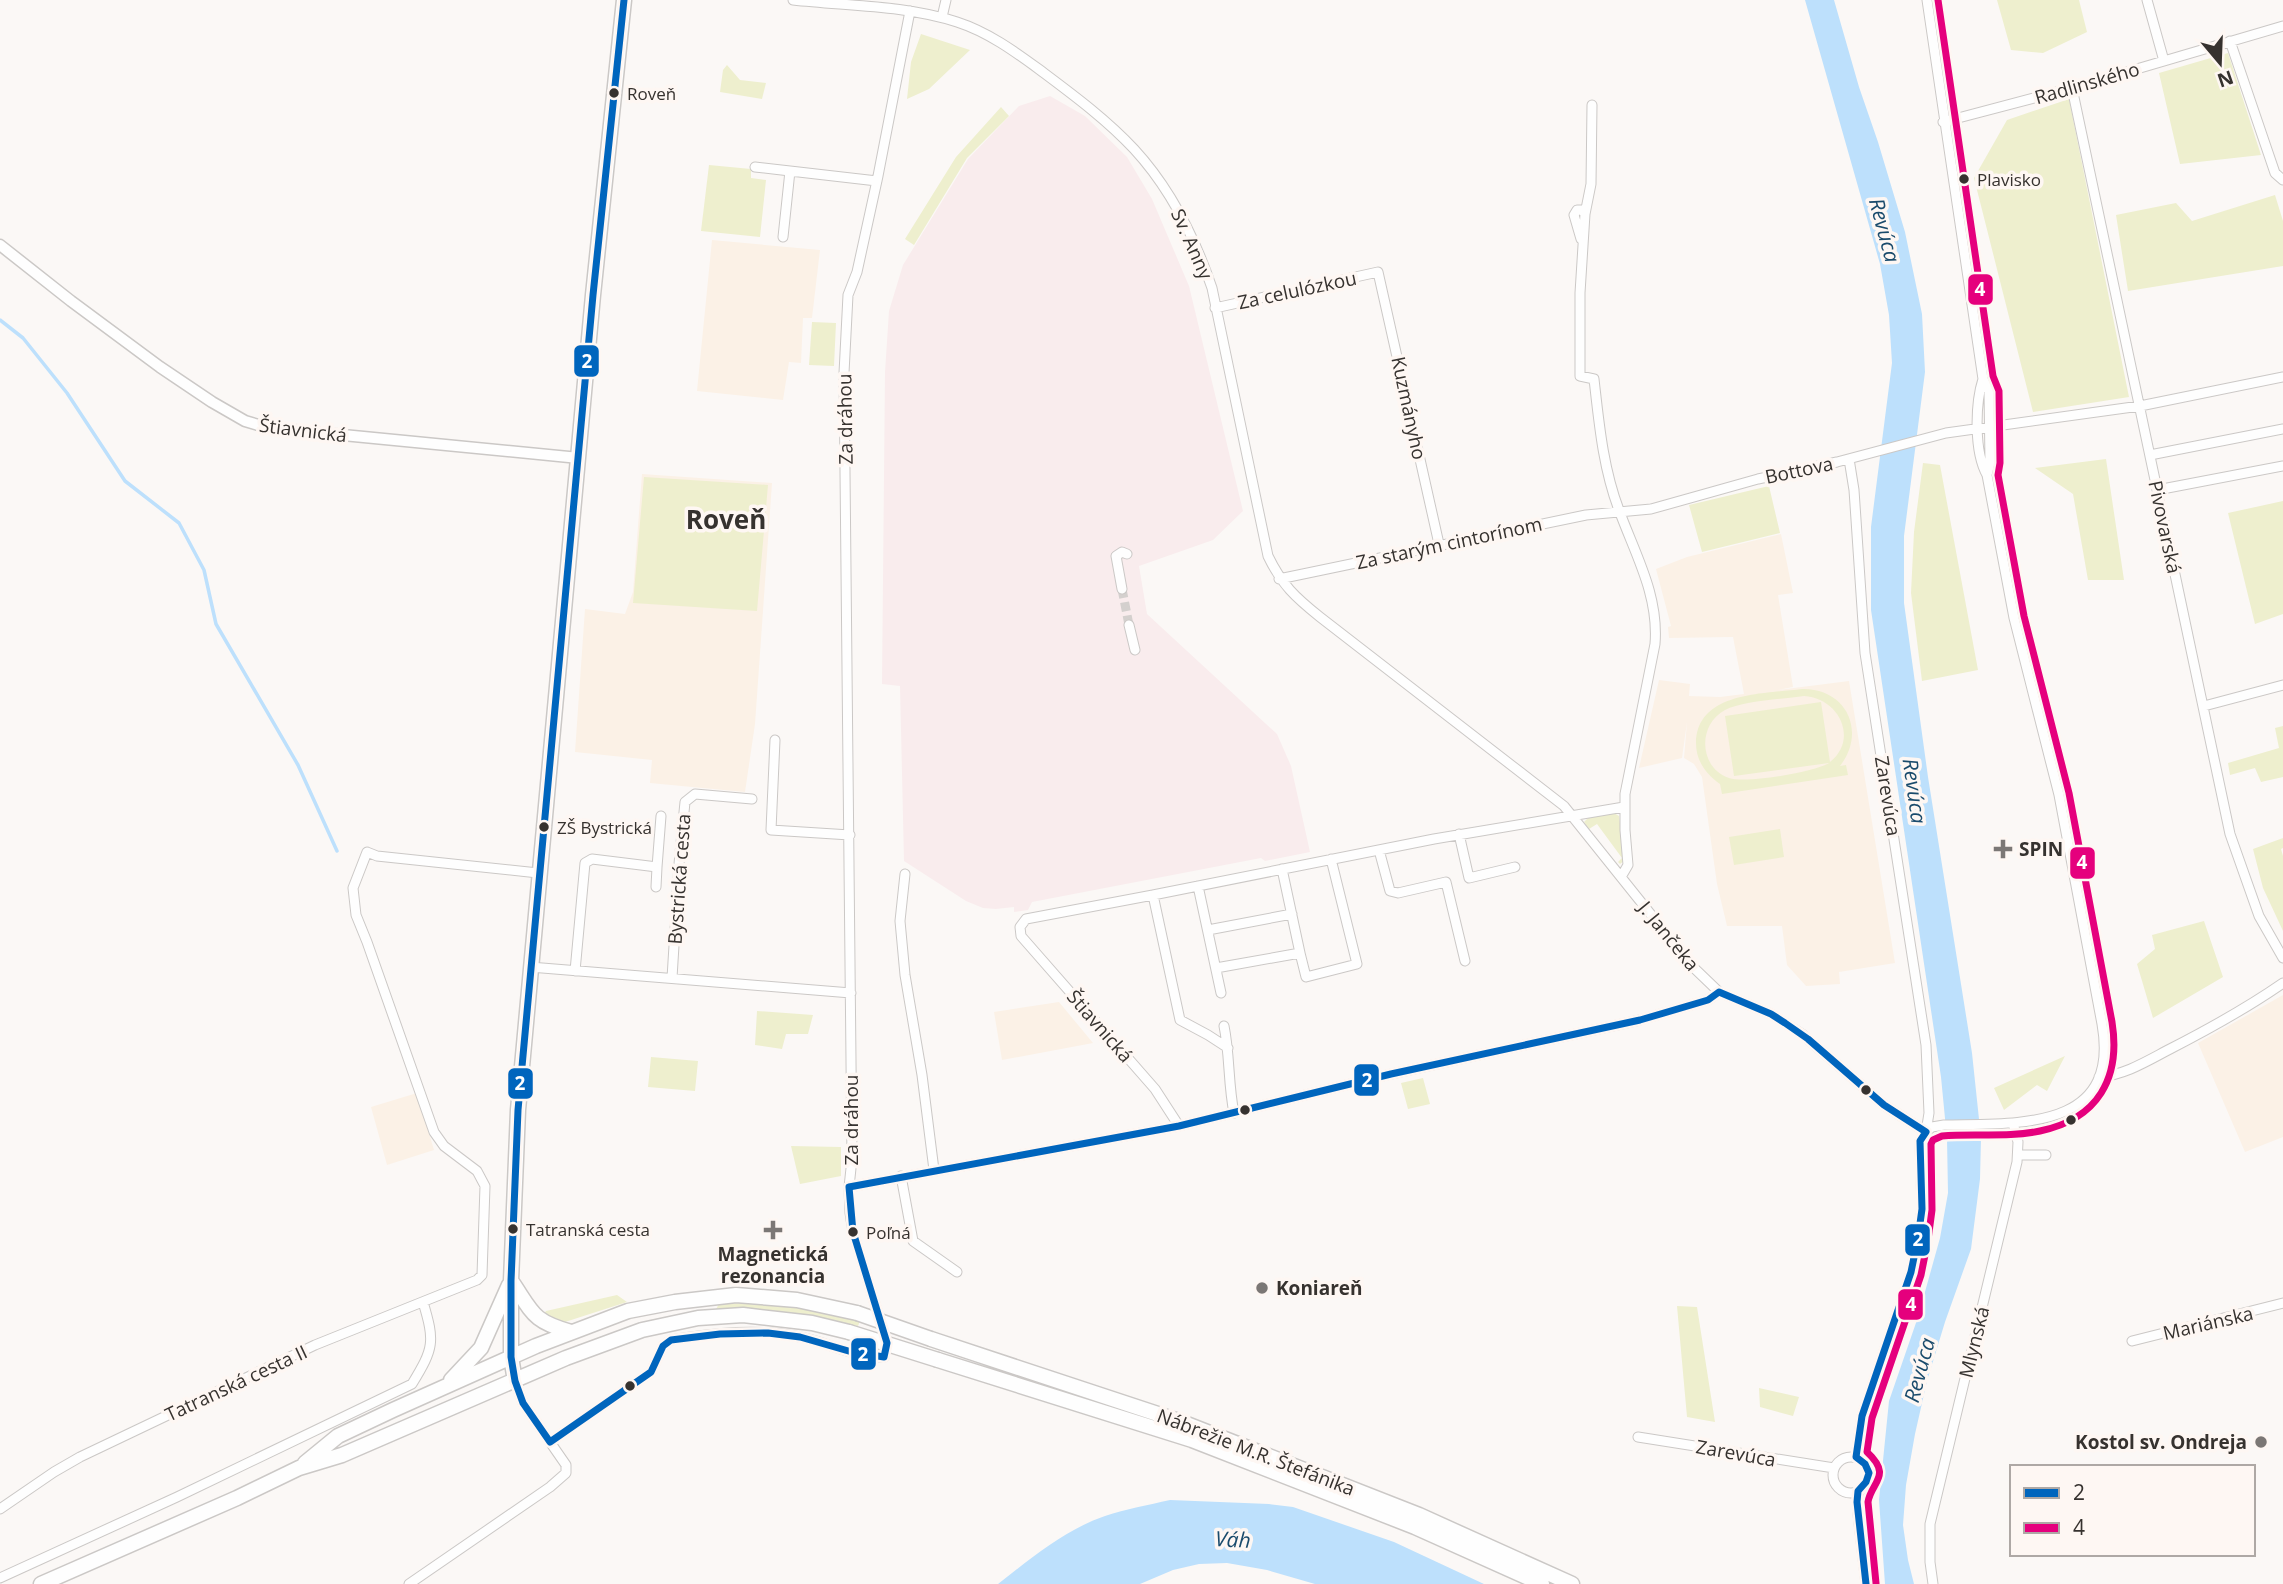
<svg xmlns="http://www.w3.org/2000/svg" width="2283" height="1584" viewBox="0 0 2283 1584" font-family="'Open Sans',sans-serif">
  <rect width="100%" height="100%" fill="#fbf8f6"/>
  <path fill="#fbf1e6" d="M 712,240 L 820,250 L 812,318 L 803,318 L 801,363 L 789,362 L 783,400 L 697,391 Z
    M 642,474 L 772,483 L 755,724 L 745,792 L 650,783 L 652,760 L 575,752 L 585,609 L 625,614 L 633,592 Z
    M 1781,534 L 1793,593 L 1778,595 L 1793,687 L 1778,690 L 1849,681 L 1895,963 L 1839,972 L 1840,984 L 1806,986 L 1787,965 L 1782,926 L 1727,926 L 1717,884 L 1702,777 L 1694,764 L 1684,758 L 1687,722 L 1682,758 L 1639,768 L 1659,680 L 1690,684 L 1689,696 L 1720,697 L 1744,694 L 1733,637 L 1669,638 L 1668,627 L 1671,626 L 1656,569 L 1687,557 Z
    M 2283,995 L 2283,1137 L 2245,1152 L 2198,1043 Z
    M 1059,1002 L 1093,1043 L 1002,1060 L 994,1012 Z
    M 417,1093 L 434,1150 L 387,1165 L 371,1107 Z"/>
  <path fill="#f9eced" d="M 1050,96 L 1085,116 L 1127,157 L 1152,199 L 1189,286 L 1243,511 L 1213,540 L 1139,566 L 1147,614 L 1277,734 L 1291,766 L 1310,852 L 1265,861 L 1261,858 L 1032,902 L 1028,910 L 1014,912 L 1014,907 L 996,909 L 983,908 L 966,901 L 904,861 L 900,686 L 882,684 L 885,372 L 889,311 L 903,265 L 968,159 L 1019,106 Z"/>
  <path fill="#eeefce" fill-rule="evenodd" d="M 1997,0 L 2079,0 L 2087,32 L 2043,53 L 2011,50 Z
    M 921,34 L 970,50 L 929,89 L 907,99 L 911,62 Z
    M 2228,53 L 2261,155 L 2180,164 L 2159,73 Z
    M 727,65 L 740,80 L 766,83 L 762,99 L 720,92 L 723,70 Z
    M 2069,99 L 2129,397 L 2033,412 L 1974,178 L 2007,120 Z
    M 1001,107 L 1009,116 L 967,158 L 914,245 L 905,239 L 956,157 Z
    M 709,165 L 751,169 L 751,178 L 766,180 L 760,237 L 701,231 Z
    M 2275,195 L 2283,221 L 2283,266 L 2128,291 L 2116,215 L 2176,203 L 2192,221 Z
    M 812,322 L 836,323 L 834,366 L 809,365 Z
    M 2106,459 L 2124,580 L 2088,580 L 2073,494 L 2035,468 Z
    M 1923,463 L 1940,465 L 1978,670 L 1922,681 L 1911,593 L 1914,532 Z
    M 644,477 L 768,485 L 757,611 L 633,603 Z
    M 1769,486 L 1780,533 L 1702,552 L 1689,505 Z
    M 2283,501 L 2283,614 L 2255,624 L 2228,513 Z
    M 1802,689 C 1846,688 1867,731 1840,766 L 1846,765 L 1848,775 L 1722,794 L 1720,784 C 1706,774 1696,761 1696,743 C 1697,691 1765,694 1802,689 ZM 1804,696 C 1839,698 1859,739 1830,762 L 1821,702 L 1725,716 L 1734,776 L 1829,763 C 1814,772 1746,784 1729,778 C 1699,768 1697,725 1725,710 C 1742,701 1784,699 1804,696 Z
    M 2283,726 L 2283,777 L 2261,782 L 2255,768 L 2230,775 L 2228,763 L 2279,748 L 2275,728 Z
    M 1614,813 L 1619,816 L 1625,860 L 1620,864 L 1618,862 L 1622,858 L 1597,824 L 1589,829 L 1584,822 L 1588,818 Z
    M 1780,829 L 1784,857 L 1734,865 L 1729,837 Z
    M 2283,838 L 2283,848 L 2281,849 L 2283,856 L 2283,931 L 2263,888 L 2253,849 Z
    M 2204,921 L 2223,977 L 2153,1018 L 2137,964 L 2155,949 L 2152,935 Z
    M 757,1011 L 813,1015 L 808,1034 L 786,1034 L 782,1049 L 755,1045 Z
    M 2065,1056 L 2047,1091 L 2037,1085 L 2004,1110 L 1994,1088 Z
    M 651,1057 L 698,1061 L 695,1091 L 648,1087 Z
    M 1423,1078 L 1430,1104 L 1408,1109 L 1401,1083 Z
    M 791,1146 L 841,1147 L 841,1176 L 800,1184 Z
    M 617,1295 L 627,1302 L 565,1322 L 559,1322 L 543,1316 L 546,1311 Z
    M 743,1303 L 796,1306 L 860,1321 L 858,1326 L 795,1314 L 716,1309 L 719,1304 Z
    M 1677,1306 L 1697,1307 L 1715,1422 L 1687,1417 Z
    M 1759,1388 L 1799,1397 L 1793,1416 L 1760,1407 Z"/>
  <path fill="#bde0fc" d="M 1805,0 L 1834,0 L 1859,87 L 1878,142 L 1905,232 L 1922,314 L 1925,372 L 1904,536 L 1904,603 L 1928,777 L 1972,1053 L 1981,1138 L 1980,1179 L 1971,1249 L 1945,1322 L 1927,1381 L 1915,1434 L 1906,1485 L 1903,1525 L 1908,1560 L 1914,1584 L 1885,1584 L 1879,1500 L 1889,1401 L 1918,1317 L 1940,1238 L 1948,1193 L 1947,1139 L 1941,1077 L 1871,610 L 1871,527 L 1892,363 L 1889,315 L 1880,264 Z
    M 1170,1500 L 1269,1504 L 1293,1507 L 1394,1542 L 1484,1584 L 1315,1584 L 1267,1570 L 1227,1563 L 1199,1564 L 1173,1570 L 1140,1584 L 998,1584 C 1030,1559 1066,1529 1105,1516 C 1126,1509 1148,1505 1170,1500 Z"/>
  <g fill="none" stroke-linecap="round" stroke-linejoin="round">
    <path stroke="#bde0fc" stroke-width="3.5" d="M 0,320 L 23,338 L 67,393 L 125,481 L 179,523 L 204,570 L 216,624 L 298,765 L 337,851"/>
    <path stroke="#d4d0ce" stroke-width="9" stroke-dasharray="9 4.5" stroke-linecap="butt" d="M 1122,589 L 1129,625"/>
    <g stroke="#cbc8c6" stroke-width="11">
      <path id="minor" d="M 793,0 C 847,6 905,5 957,22 C 988,32 1014,51 1040,70 C 1072,94 1106,119 1134,149 C 1170,188 1195,238 1212,288 L 1268,556 C 1282,585 1295,597 1320,617 L 1564,806 L 1693,967 L 1719,992 L 1771,1014 L 1802,1034 L 1884,1105 L 1926,1132
        M 2147,0 L 2164,61
        M 942,17 L 946,0
        M 2230,41 L 2275,173 L 2283,180
        M 2072,88 L 2230,834 L 2259,916 L 2283,958
        M 1592,105 L 1591,184 L 1585,214 L 1580,293 L 1580,376 L 1594,379 C 1599,423 1603,468 1619,510 C 1635,554 1659,595 1655,644 L 1625,794 L 1625,830 L 1628,865 L 1621,877
        M 1943,122 L 2072,88 L 2283,26
        M 755,167 L 790,171
        M 783,237 L 790,171 L 877,181
        M 1581,239 L 1574,215 L 1577,210 L 1582,210 L 1585,214
        M 1215,308 L 1378,272 L 1439,544
        M 1983,379 L 1989,391 L 1990,463 L 1987,475
        M 2150,455 L 2283,429
        M 1849,459 L 1854,490 L 1865,653 L 1926,1045 L 1929,1113 L 1926,1132 L 1920,1141 L 1922,1209 L 1918,1238 L 1911,1272 L 1862,1416 L 1856,1457
        M 2157,490 L 2283,466
        M 1279,579 L 1586,515 L 1651,509 L 1758,479 L 1837,462 L 1946,433 L 2140,406 L 2283,377
        M 1122,589 L 1116,556 L 1122,552 L 1127,554
        M 1129,625 L 1135,650
        M 2204,706 L 2283,685
        M 775,740 L 771,830 L 850,835
        M 1459,834 L 1469,878 L 1515,867
        M 1379,850 L 1390,891 L 1398,893 L 1446,882 L 1465,961
        M 657,867 L 661,816
        M 905,874 L 900,921 L 905,975 L 922,1075 L 934,1170
        M 1198,886 L 1221,993
        M 1153,895 L 1180,1020 L 1208,1035 L 1228,1048
        M 1208,930 L 1292,914
        M 1300,953 L 1306,977 L 1357,964 L 1331,859
        M 530,967 L 851,993
        M 1216,968 L 1300,953 L 1282,869
        M 575,971 L 585,863 L 592,859 L 657,867 L 656,887
        M 672,978 L 679,864 L 685,802 L 695,794 L 752,799
        M 1224,1026 C 1230,1055 1228,1084 1234,1113
        M 2099,1077 C 2125,1075 2147,1061 2170,1049 C 2209,1029 2247,1008 2283,983
        M 1179,1126 L 1155,1089 L 1021,936 L 1020,927 L 1026,919 L 1153,895 L 1434,839 L 1624,807
        M 1926,1132 L 1932,1127 L 1944,1125 C 2017,1123 2121,1132 2102,1024 L 2059,795 L 2014,618 L 1987,475 C 1974,452 1975,404 1983,379 L 1927,0
        M 2018,1155 L 2046,1155
        M 901,1176 L 913,1241 L 957,1272
        M 849,1187 L 1179,1126 L 1391,1074 L 1640,1020 L 1708,1000 L 1719,992
        M 2132,1341 L 2283,1303
        M 1638,1437 L 1834,1468
        M 550,1442 L 651,1372 L 663,1346 L 671,1340 C 714,1333 758,1328 800,1337 C 829,1343 854,1357 884,1357 L 887,1343 L 853,1232 L 850,1213 L 849,1187 L 852,1159 L 844,373 L 848,295 L 857,272 L 878,176 L 910,11
        M1833 1475a18 18 0 1 1 36 0a18 18 0 1 1-36 0Z
        M 1858,1491 L 1858,1514 L 1866,1584
        M 0,1509 L 54,1472 L 80,1457 L 315,1345 L 477,1280 L 482,1275 L 485,1186 L 477,1171 L 444,1146 L 434,1132 L 367,942 L 356,915 L 353,888 L 367,852 L 377,856 L 538,873
        M 0,1578 L 177,1497 L 412,1384 C 434,1348 435,1342 423,1302
        M 409,1584 L 550,1487 L 566,1473 L 566,1465 L 523,1403 L 515,1381
        M 1933,1584 L 1930,1562 L 1930,1524 L 2017,1162 L 2018,1142 L 2013,1123"/>
    </g>
    <g stroke="#cbc8c6" stroke-width="13">
      <path id="tertiary" d="M 0,245 L 71,301 L 160,367 L 212,402 L 245,421 L 265,427 L 302,431 L 579,458"/>
    </g>
    <g stroke="#cbc8c6" stroke-width="17">
      <path id="primary" d="M 512,1282 C 533,1313 532,1321 571,1332
        M 931,1339 L 1179,1421 L 1419,1515 L 1572,1584
        M 938,1360 L 1192,1440 L 1415,1527 L 1542,1584
        M 451,1380 L 481,1348 L 509,1285
        M 515,1381 L 511,1357 L 511,1281 L 518,1110 L 593,295 L 624,0
        M 305,1463 L 338,1436 L 393,1410 L 536,1346 L 628,1311 L 675,1302 L 736,1295 L 797,1300 L 857,1313
        M 41,1584 L 237,1498 L 299,1468 L 342,1455 L 566,1358 L 642,1330 L 698,1318 L 743,1315 L 812,1323 L 849,1332"/>
    </g>
    <use href="#minor" stroke="#fefefe" stroke-width="9"/>
    <use href="#tertiary" stroke="#fefefe" stroke-width="10"/>
    <use href="#primary" stroke="#fefefe" stroke-width="14"/>
    <g stroke="#cbc8c6" stroke-width="17" stroke-linecap="butt">
      <path id="primary-bridge" d="M 857,1313 L 931,1339
        M 849,1332 L 938,1360"/>
    </g>
    <use href="#primary-bridge" stroke="#fefefe" stroke-width="14"/>
    <g stroke="#fef7f3" stroke-width="12">
      <path id="bus-1" d="M 624,0 L 593,295 L 518,1110 L 511,1281 L 511,1357 L 515,1381 L 523,1403 L 550,1442 L 651,1372 L 663,1346 L 671,1340 L 720,1334 L 768,1333 L 800,1337 L 852,1352 L 884,1357 L 887,1343 L 853,1232 L 849,1187 L 1179,1126 L 1391,1074 L 1640,1020 L 1708,1000 L 1719,992 L 1771,1014 L 1785,1023 L 1808,1039 L 1884,1105 L 1926,1132 L 1920,1141 L 1922,1209 L 1918,1238 L 1911,1272 L 1862,1416 L 1856,1457 L 1865,1464 L 1869,1473 L 1866,1482 L 1858,1491 L 1857,1502 L 1866,1584"/>
    </g>
    <g stroke="#fef7f3" stroke-width="12">
      <path id="bus-2" d="M 1876,1583 L 1868,1502 C 1871,1482 1893,1476 1867,1452 L 1872,1418 L 1921,1275 L 1928,1240 L 1932,1210 L 1931,1144 L 1933,1140 L 1942,1136 C 1974,1133 2008,1138 2040,1131 C 2098,1119 2121,1078 2112,1022 L 2069,793 L 2024,616 L 1998,475 L 2000,463 L 1999,391 L 1993,376 L 1938,0"/>
    </g>
    <use href="#bus-1" stroke="#0065bd" stroke-width="7"/>
    <use href="#bus-2" stroke="#e5007d" stroke-width="7"/>
  </g>
  <g fill="#36322f" stroke="#fef7f3" stroke-width="2.5">
    <circle cx="614" cy="93" r="6"/>
    <circle cx="1964" cy="179" r="6"/>
    <circle cx="544" cy="827" r="6"/>
    <circle cx="1866" cy="1090" r="6"/>
    <circle cx="1245" cy="1110" r="6"/>
    <circle cx="2071" cy="1120" r="6"/>
    <circle cx="513" cy="1229" r="6"/>
    <circle cx="853" cy="1232" r="6"/>
    <circle cx="630" cy="1386" r="6"/>
  </g>
  <g fill="#7b7775" stroke="#fef7f3" stroke-width="2.5">
    <path d="M1999.5 838.5h7v7h7v7h-7v7h-7v-7h-7v-7h7z"/>
    <path d="M769.5 1219.5h7v7h7v7h-7v7h-7v-7h-7v-7h7z"/>
    <circle cx="1262" cy="1288" r="7"/>
    <circle cx="2261" cy="1442" r="7"/>
  </g>
  <g text-anchor="middle" dominant-baseline="central" stroke-width="7" stroke-linejoin="round" paint-order="stroke">
    <g font-size="17" fill="#36322f" stroke="#fef7f3" text-anchor="start">
      <text x="627" y="93">Roveň</text>
      <text x="1977" y="179">Plavisko</text>
      <text x="557" y="827">ZŠ Bystrická</text>
      <text x="526" y="1229">Tatranská cesta</text>
      <text x="866" y="1232">Poľná</text>
    </g>
    <g font-size="19" fill="#36322f" stroke="#fef7f3">
      <text transform="translate(2087 83) rotate(-16)">Radlinského</text>
      <text transform="translate(1192 244) rotate(66)">Sv. Anny</text>
      <text transform="translate(1297 290) rotate(-12)">Za celulózkou</text>
      <text transform="translate(1409 408) rotate(78)">Kuzmányho</text>
      <text transform="translate(845 419) rotate(-91)">Za dráhou</text>
      <text transform="translate(303 430) rotate(7)">Štiavnická</text>
      <text transform="translate(1799 470) rotate(-12)">Bottova</text>
      <text transform="translate(2165 527) rotate(78)">Pivovarská</text>
      <text transform="translate(1449 543) rotate(-12)">Za starým cintorínom</text>
      <text transform="translate(1888 796) rotate(81)">Zarevúca</text>
      <text transform="translate(679 879) rotate(-86)">Bystrická cesta</text>
      <text transform="translate(1669 936) rotate(51)">J. Jančeka</text>
      <text transform="translate(1100 1026) rotate(49)">Štiavnická</text>
      <text transform="translate(851 1120) rotate(-90)">Za dráhou</text>
      <text transform="translate(2208 1323) rotate(-13)">Mariánska</text>
      <text transform="translate(1974 1342) rotate(-76)">Mlynská</text>
      <text transform="translate(236 1383) rotate(-25)">Tatranská cesta II</text>
      <text transform="translate(1256 1452) rotate(21)">Nábrežie M.R. Štefánika</text>
      <text transform="translate(1736 1453) rotate(10)">Zarevúca</text>
    </g>
    <g font-size="19" font-weight="bold" fill="#36322f" stroke="#fef7f3" text-anchor="start">
      <text x="2019" y="849">SPIN</text>
      <text x="773" y="1254" text-anchor="middle">Magnetická<tspan x="773" dy="22">rezonancia</tspan></text>
      <text x="1276" y="1288">Koniareň</text>
      <text x="2247" y="1442" text-anchor="end">Kostol sv. Ondreja</text>
    </g>
    <g font-size="21" font-style="italic" fill="#1a4b6c" stroke="#fef7f3">
      <text transform="translate(1885 230) rotate(75)">Revúca</text>
      <text transform="translate(1915 791) rotate(82)">Revúca</text>
      <text transform="translate(1919 1370) rotate(-75)">Revúca</text>
      <text transform="translate(1233 1539) rotate(3)">Váh</text>
    </g>
    <g font-size="26" font-weight="bold" fill="#36322f" stroke="#fef7f3">
      <text x="726" y="519">Roveň</text>
    </g>
  </g>
  <g stroke="#fef7f3" stroke-width="2.5">
    <rect x="1967" y="273" width="27" height="33" rx="7" fill="#e5007d"/>
    <rect x="573" y="344" width="27" height="34" rx="7" fill="#0065bd"/>
    <rect x="2069" y="846" width="27" height="34" rx="7" fill="#e5007d"/>
    <rect x="1353" y="1063" width="27" height="34" rx="7" fill="#0065bd"/>
    <rect x="507" y="1067" width="27" height="33" rx="7" fill="#0065bd"/>
    <rect x="1904" y="1223" width="27" height="34" rx="7" fill="#0065bd"/>
    <rect x="1897" y="1288" width="27" height="33" rx="7" fill="#e5007d"/>
    <rect x="850" y="1337" width="27" height="34" rx="7" fill="#0065bd"/>
  </g>
  <g font-size="19" text-anchor="middle" font-weight="bold" fill="#fff">
    <text x="1980" y="296">4</text>
    <text x="587" y="368">2</text>
    <text x="2082" y="869">4</text>
    <text x="1367" y="1087">2</text>
    <text x="520" y="1090">2</text>
    <text x="1918" y="1246">2</text>
    <text x="1911" y="1311">4</text>
    <text x="863" y="1361">2</text>
  </g>
  <rect x="2010" y="1465" width="245" height="91" fill="#fef7f3" stroke="#aea8a5" stroke-width="2"/>
  <rect x="2024" y="1488" width="35" height="10" fill="#0065bd" stroke="#aea8a5" stroke-width="2"/>
  <text x="2073" y="1500" font-size="21" fill="#36322f">2</text>
  <rect x="2024" y="1523" width="35" height="10" fill="#e5007d" stroke="#aea8a5" stroke-width="2"/>
  <text x="2073" y="1535" font-size="21" fill="#36322f">4</text>
  <g transform="translate(2220 63) rotate(161)" stroke="#fef7f3" stroke-width="5" paint-order="stroke">
  <path d="M0-5L12 26L0 18L-12 26Z" fill="#36322f"/>
  <text y="-10" font-size="19" font-weight="bold" text-anchor="middle" fill="#36322f">N</text>
  </g>
</svg>
